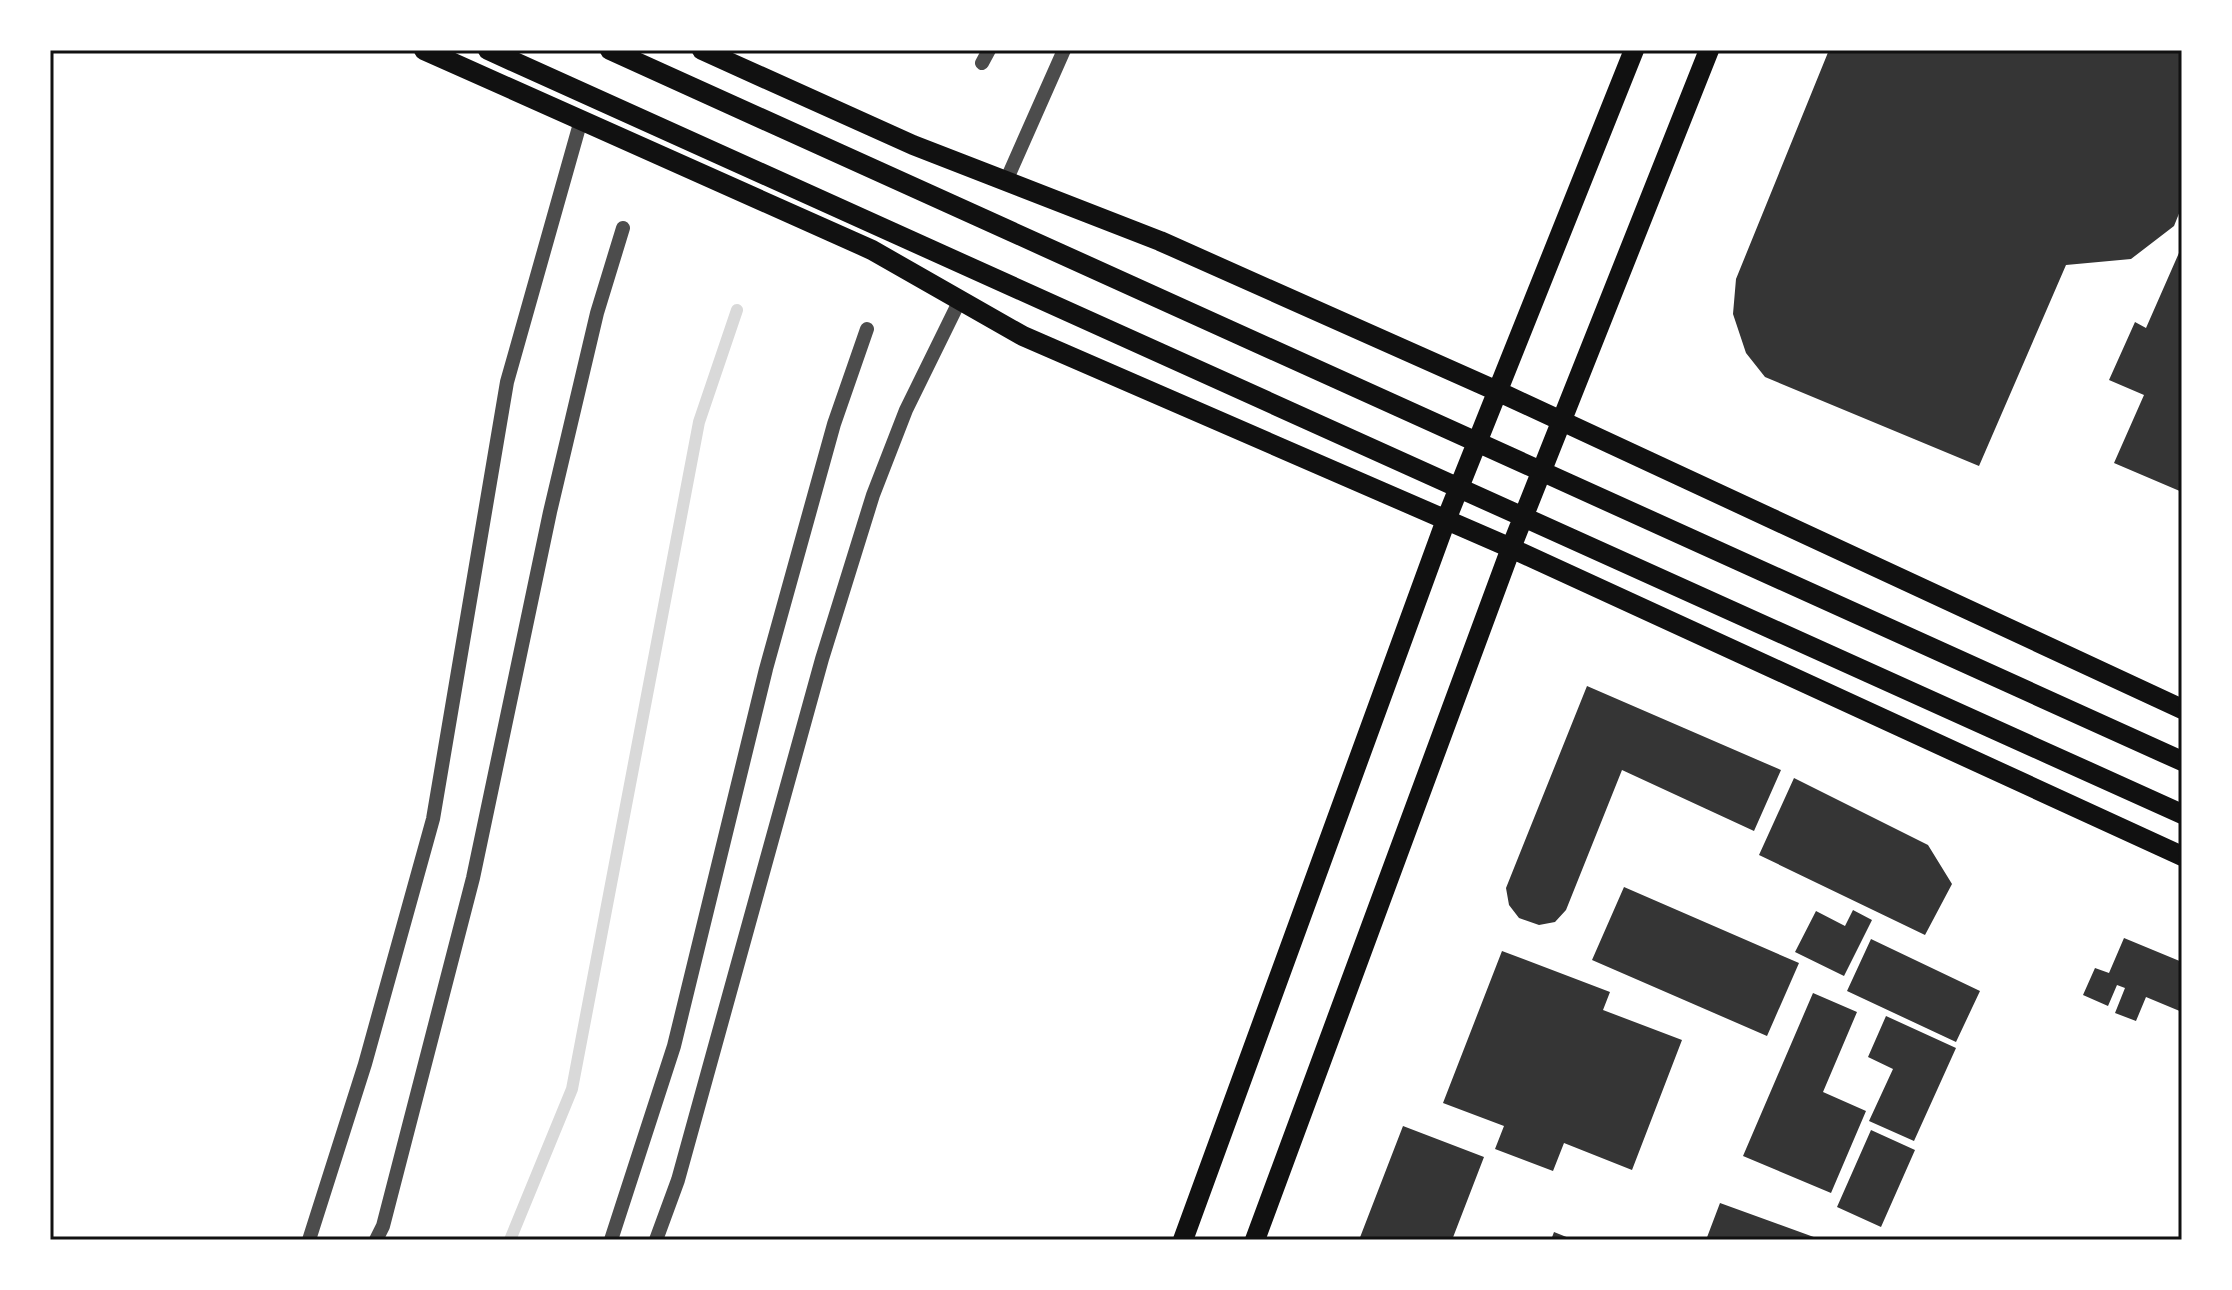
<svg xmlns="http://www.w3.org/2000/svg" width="2232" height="1290" viewBox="0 0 2232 1290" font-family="Rubik,sans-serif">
  <rect width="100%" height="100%" fill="#fff"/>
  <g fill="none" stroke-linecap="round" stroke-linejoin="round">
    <path stroke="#d9d9d9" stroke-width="12" d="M 510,1240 L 572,1089 L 699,422 L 737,310"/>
  </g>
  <path fill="#353535" d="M 1829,50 L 2182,50 L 2182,206 L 2174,226 L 2131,259 L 2066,265 L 1979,466 L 1765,377 L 1746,353 L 1733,314 L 1736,279 Z
    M 2182,246 L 2182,492 L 2114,463 L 2144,395 L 2109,380 L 2135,322 L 2146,328 Z
    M 1587,686 L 1781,770 L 1754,831 L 1622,770 L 1566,910 L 1555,922 L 1539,925 L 1519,918 L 1509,905 L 1506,888 Z
    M 1794,778 L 1928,845 L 1952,884 L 1925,935 L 1759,855 Z
    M 1624,887 L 1799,963 L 1767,1036 L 1592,960 Z
    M 1853,910 L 1872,920 L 1844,976 L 1795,952 L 1816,911 L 1845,926 Z
    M 2124,938 L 2182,962 L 2182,1012 L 2146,997 L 2136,1021 L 2115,1013 L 2125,988 L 2117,985 L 2108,1006 L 2083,995 L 2095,968 L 2109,973 Z
    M 1871,939 L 1980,991 L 1956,1042 L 1847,991 Z
    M 1502,951 L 1610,992 L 1603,1010 L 1682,1040 L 1632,1170 L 1564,1143 L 1553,1171 L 1495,1149 L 1504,1126 L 1443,1103 Z
    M 1813,993 L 1857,1012 L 1823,1092 L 1866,1111 L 1831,1193 L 1743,1156 Z
    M 1886,1016 L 1956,1048 L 1914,1141 L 1869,1121 L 1893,1069 L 1868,1057 Z
    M 1403,1126 L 1484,1157 L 1452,1240 L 1359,1240 Z
    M 1871,1130 L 1915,1150 L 1881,1227 L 1837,1207 Z
    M 1720,1203 L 1822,1240 L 1706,1240 Z
    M 1554,1232 L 1574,1240 L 1551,1240 Z"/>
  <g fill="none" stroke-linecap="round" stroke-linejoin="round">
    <path stroke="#4c4c4c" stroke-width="14" d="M 982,63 L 989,50
      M 1006,181 L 1064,50
      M 309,1240 L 365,1064 L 433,819 L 507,382 L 581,120
      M 376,1240 L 383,1226 L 473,878 L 550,512 L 597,313 L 623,228
      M 611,1240 L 674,1046 L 766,669 L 834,424 L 867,329
      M 656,1240 L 678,1180 L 822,659 L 873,495 L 906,410 L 960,300"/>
    <path stroke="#111" stroke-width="20" d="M 424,50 L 872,250 L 1023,336 L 1511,548 L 2182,856
      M 488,50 L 2182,814
      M 610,50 L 2182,761
      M 702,50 L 913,145 L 1160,241 L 1497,391 L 2182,709
      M 1183,1240 L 1446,520 L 1634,50
      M 1255,1240 L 1511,548 L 1709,50"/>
  </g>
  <rect width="2232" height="1290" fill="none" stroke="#ffffff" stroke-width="104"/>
  <rect x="52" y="52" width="2128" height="1186" fill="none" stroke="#111" stroke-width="3"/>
</svg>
